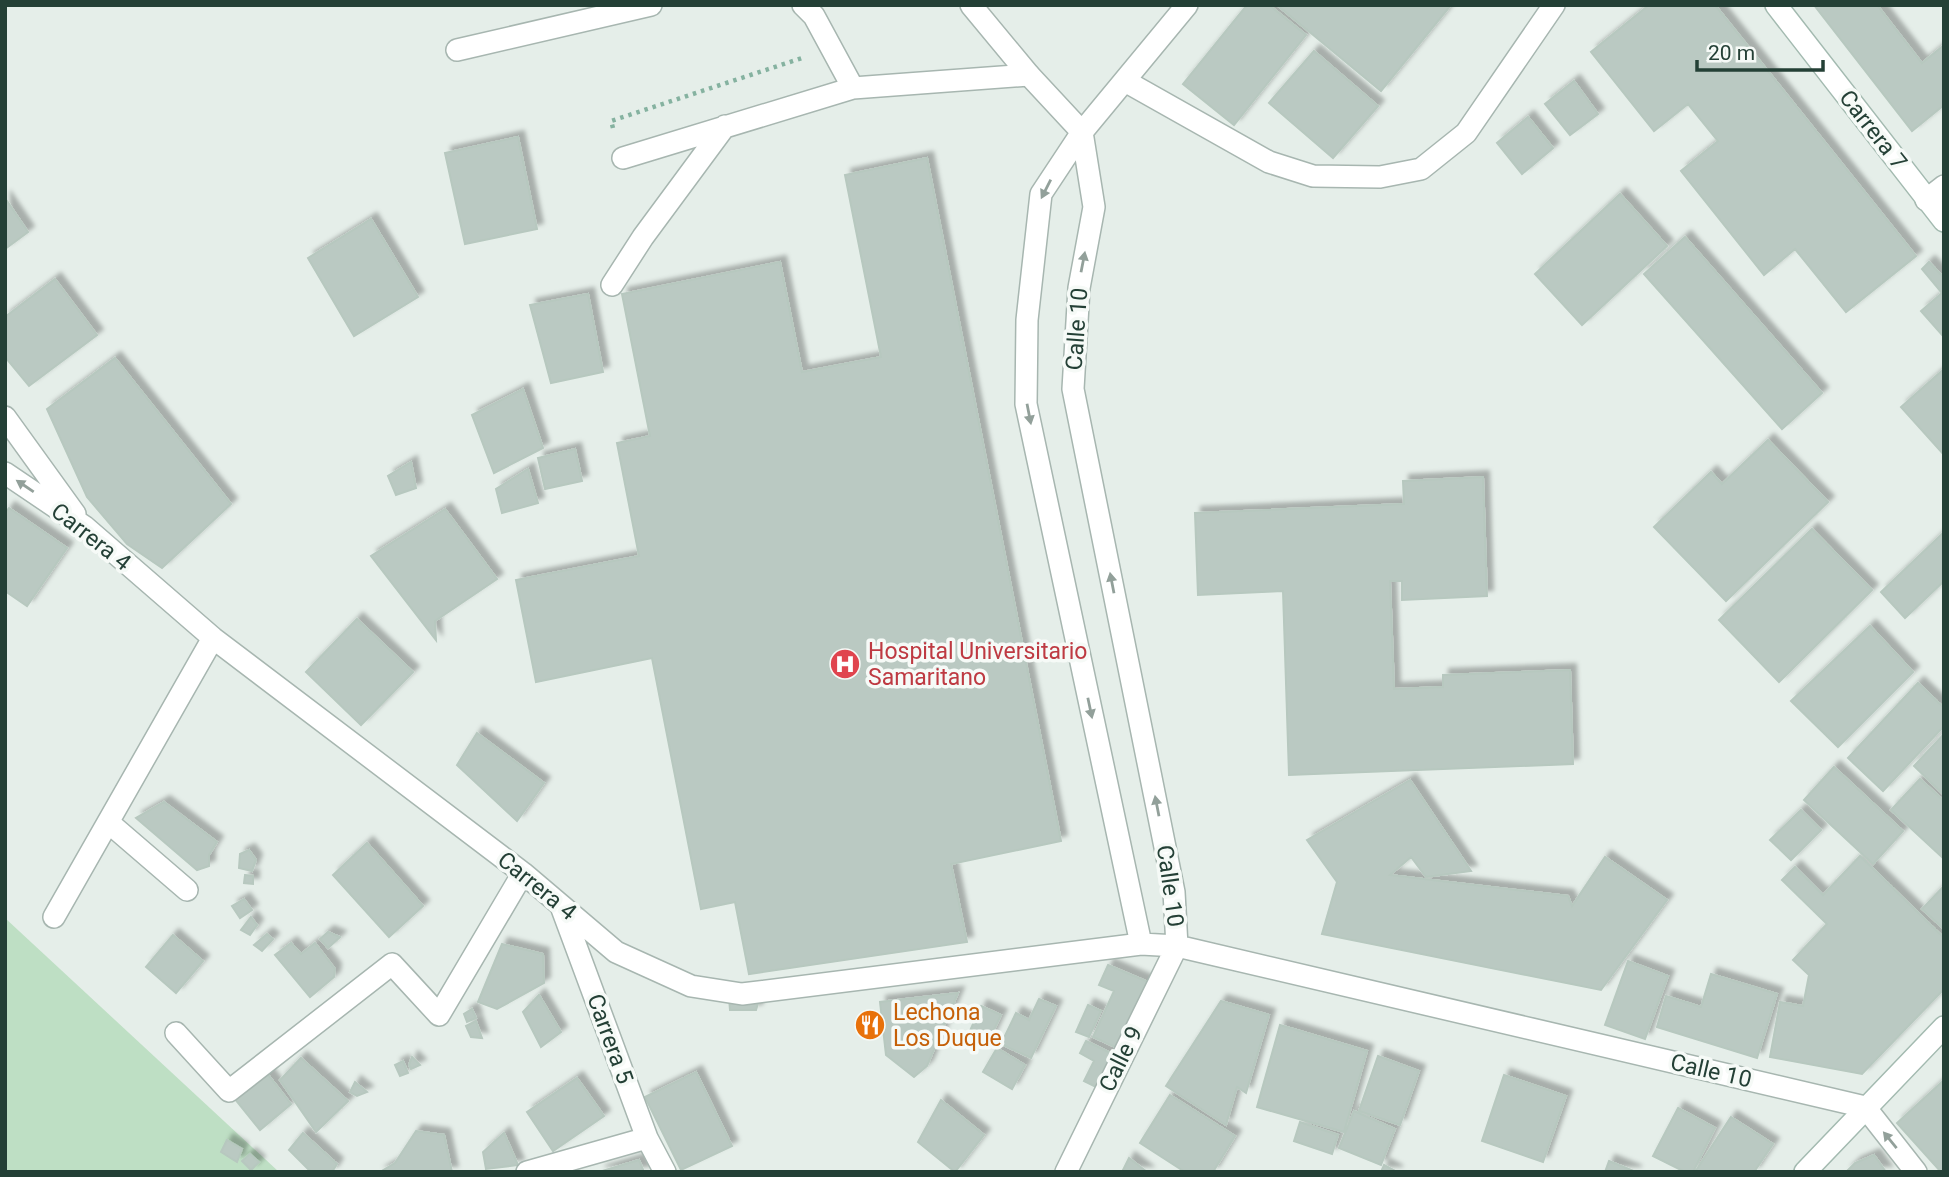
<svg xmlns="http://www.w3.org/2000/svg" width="1949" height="1177" viewBox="0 0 1949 1177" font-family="Roboto,sans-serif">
  <defs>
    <filter id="shadow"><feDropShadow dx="6" dy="-6" stdDeviation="2" flood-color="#0004"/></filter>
  </defs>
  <rect width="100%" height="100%" fill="#e5eee9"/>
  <path fill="#bedfc4" d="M 5,918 L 279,1172 L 5,1172 Z"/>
  <path fill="#bac9c2" stroke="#b7c8bf" stroke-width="2" filter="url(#shadow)" d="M 1247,5 L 1269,5 L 1306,35 L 1234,125 L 1183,84 Z
    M 1277,5 L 1451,5 L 1381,91 Z
    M 1649,5 L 1715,5 L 1916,256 L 1846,312 L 1795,249 L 1764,275 L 1681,171 L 1718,141 L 1688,104 L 1654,131 L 1591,52 Z
    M 1814,5 L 1877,5 L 1922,63 L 1944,45 L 1944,105 L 1912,131 Z
    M 1314,51 L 1378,106 L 1333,158 L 1269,103 Z
    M 1574,81 L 1598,114 L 1570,135 L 1545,104 Z
    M 1528,117 L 1553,148 L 1522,174 L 1497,143 Z
    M 518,137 L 537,229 L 465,244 L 445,153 Z
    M 927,158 L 1061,841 L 951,864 L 967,942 L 749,974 L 735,902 L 701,909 L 652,658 L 536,682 L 516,580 L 639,556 L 617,443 L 650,436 L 622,294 L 780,262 L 802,372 L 881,357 L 845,175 Z
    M 1620,194 L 1667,246 L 1582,325 L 1535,274 Z
    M 5,198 L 28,232 L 5,249 Z
    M 371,219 L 418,297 L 354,336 L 308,258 Z
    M 1685,237 L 1822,393 L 1782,429 L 1644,274 Z
    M 1929,262 L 1944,278 L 1944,337 L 1921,311 L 1942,293 L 1922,269 Z
    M 55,279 L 97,335 L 29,386 L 5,357 L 5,317 Z
    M 588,294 L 603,372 L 551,383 L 530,305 Z
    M 115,358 L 231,504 L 162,568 L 127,544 L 87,497 L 47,409 Z
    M 1944,369 L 1944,455 L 1901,407 Z
    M 523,389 L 543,448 L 494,473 L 472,415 Z
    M 1768,440 L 1828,502 L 1726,601 L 1654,527 L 1711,472 L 1722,484 Z
    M 575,449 L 582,481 L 545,489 L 538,458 Z
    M 411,462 L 416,488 L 396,495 L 388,476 Z
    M 528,469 L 538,503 L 502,513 L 496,489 Z
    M 1483,477 L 1487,596 L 1402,600 L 1402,581 L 1390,581 L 1394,689 L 1443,687 L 1443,675 L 1570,670 L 1573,764 L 1289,775 L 1283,591 L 1198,595 L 1195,513 L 1404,504 L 1403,481 Z
    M 9,508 L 67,548 L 27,606 L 5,591 L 5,513 Z
    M 445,509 L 497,579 L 435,621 L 436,640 L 371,556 Z
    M 1812,529 L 1872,590 L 1779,682 L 1719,620 Z
    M 1944,532 L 1944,581 L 1905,618 L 1881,592 Z
    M 357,619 L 413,672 L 361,725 L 306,672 Z
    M 1870,626 L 1913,672 L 1838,747 L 1791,701 Z
    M 1918,683 L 1944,708 L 1944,726 L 1883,791 L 1848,758 Z
    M 477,733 L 544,783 L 517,821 L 457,765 Z
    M 1944,734 L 1944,795 L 1914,766 Z
    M 1834,767 L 1903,831 L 1873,864 L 1804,800 Z
    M 1920,779 L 1944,801 L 1944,859 L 1891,810 Z
    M 1410,780 L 1471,871 L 1426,877 L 1411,857 L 1390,875 L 1568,896 L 1572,906 L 1605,857 L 1667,900 L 1601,990 L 1322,934 L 1337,882 L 1307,840 Z
    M 164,802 L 217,842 L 209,855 L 209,866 L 197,870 L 136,818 Z
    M 1801,810 L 1821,830 L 1791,860 L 1770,840 Z
    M 367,843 L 423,906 L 389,937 L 333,875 Z
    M 249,850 L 256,860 L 252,871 L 239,868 L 240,854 Z
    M 1860,856 L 1944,938 L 1944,989 L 1862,1074 L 1770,1057 L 1780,1002 L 1803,1006 L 1809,975 L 1793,960 L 1827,924 L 1782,880 L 1795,867 L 1823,895 Z
    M 245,875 L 253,876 L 253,884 L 244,883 Z
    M 1944,886 L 1944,929 L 1922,909 Z
    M 244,899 L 252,910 L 240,918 L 232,906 Z
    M 251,917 L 257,925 L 250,935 L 241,930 Z
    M 328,932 L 340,937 L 328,948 L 320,939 Z
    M 267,934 L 273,939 L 262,951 L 254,945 Z
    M 173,935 L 203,961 L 176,993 L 146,967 Z
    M 291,943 L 301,954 L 315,943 L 335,969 L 334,977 L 310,997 L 275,955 Z
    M 502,944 L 543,954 L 544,983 L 497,1009 L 478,1002 Z
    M 1628,961 L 1668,976 L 1645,1039 L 1605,1025 Z
    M 1108,965 L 1153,984 L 1124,1051 L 1093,1037 L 1114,991 L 1099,985 Z
    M 1711,974 L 1777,994 L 1757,1058 L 1657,1027 L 1666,996 L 1701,1007 Z
    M 958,993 L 927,1066 L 914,1077 L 886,1055 L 880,1002 Z
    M 539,995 L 561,1032 L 541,1047 L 523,1012 Z
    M 729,998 L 759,1000 L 756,1010 L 730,1010 Z
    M 1039,999 L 1056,1006 L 1031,1058 L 1001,1044 L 1016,1013 L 1029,1020 Z
    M 1221,1001 L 1269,1015 L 1246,1093 L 1237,1087 L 1226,1125 L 1166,1086 Z
    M 1088,1005 L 1101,1011 L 1089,1037 L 1076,1032 Z
    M 981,1006 L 1001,1015 L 988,1042 L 969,1033 Z
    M 472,1009 L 476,1018 L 467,1022 L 464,1014 Z
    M 476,1021 L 482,1038 L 471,1037 L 466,1026 Z
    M 1280,1025 L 1367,1051 L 1344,1132 L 1257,1107 Z
    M 1086,1041 L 1117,1056 L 1100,1089 L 1084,1081 L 1094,1061 L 1080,1053 Z
    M 997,1048 L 1025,1065 L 1012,1089 L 983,1072 Z
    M 1378,1056 L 1419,1071 L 1400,1125 L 1359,1111 Z
    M 412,1057 L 420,1065 L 411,1069 L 409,1065 Z
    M 301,1058 L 348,1101 L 316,1132 L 280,1080 Z
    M 403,1061 L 408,1073 L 400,1076 L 395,1065 Z
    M 266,1072 L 291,1104 L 260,1130 L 234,1098 Z
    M 696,1072 L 732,1146 L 681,1170 L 645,1097 Z
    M 1504,1075 L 1566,1096 L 1543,1162 L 1482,1141 Z
    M 577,1078 L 604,1116 L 553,1151 L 527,1112 Z
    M 1944,1080 L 1944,1172 L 1941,1172 L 1897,1123 Z
    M 355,1082 L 367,1092 L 357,1096 L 350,1092 Z
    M 1170,1095 L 1235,1136 L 1213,1172 L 1185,1172 L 1140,1143 Z
    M 941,1100 L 984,1135 L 955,1172 L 918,1142 Z
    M 1678,1108 L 1715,1128 L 1693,1172 L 1685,1172 L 1653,1156 Z
    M 1354,1111 L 1395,1129 L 1381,1165 L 1339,1148 Z
    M 1731,1117 L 1773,1144 L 1754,1172 L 1695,1172 Z
    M 1300,1122 L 1338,1135 L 1332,1154 L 1294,1141 Z
    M 416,1131 L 444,1135 L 452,1172 L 380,1172 L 395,1163 Z
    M 303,1133 L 337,1164 L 332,1172 L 311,1172 L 289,1150 Z
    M 504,1133 L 518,1165 L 486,1169 L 483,1152 Z
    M 227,1140 L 242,1149 L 237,1162 L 221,1152 Z
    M 250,1154 L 259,1162 L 251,1170 L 242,1161 Z
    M 1874,1155 L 1886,1172 L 1846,1172 L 1855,1163 Z
    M 1129,1158 L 1147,1172 L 1122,1172 Z
    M 639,1160 L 644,1172 L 599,1172 Z
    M 1609,1161 L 1636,1172 L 1605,1172 Z
    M 1384,1165 L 1397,1172 L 1381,1172 Z"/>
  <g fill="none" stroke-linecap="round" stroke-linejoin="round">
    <g stroke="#a7b6b0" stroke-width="24">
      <path id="lane" d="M 803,5 L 814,16 L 853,88
        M 457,50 L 651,5
        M 1125,81 L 1269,162 L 1313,176 L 1380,177 L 1421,169 L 1466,133 L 1554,5
        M 623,158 L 853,88 L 1029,75
        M 612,285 L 643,237 L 725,126"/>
    </g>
    <g stroke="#a7b6b0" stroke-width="24">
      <path id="street" d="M 971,5 L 1029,75 L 1082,132
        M 1926,200 L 1944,186
        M 5,417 L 75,514
        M 5,473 L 85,527 L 213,638 L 523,873 L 616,952 L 691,986 L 742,994 L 1141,944 L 1177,946 L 1865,1107 L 1916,1172
        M 108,822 L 187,890
        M 561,906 L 647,1138 L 665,1172
        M 54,917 L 213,638
        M 1141,944 L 1026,404 L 1027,320 L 1041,194 L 1082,132 L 1187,5
        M 176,1033 L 229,1091 L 392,964 L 439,1015 L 523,873
        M 527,1172 L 647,1138
        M 1066,1172 L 1177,946 L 1174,892 L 1073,389 L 1079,288 L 1094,207 L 1082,132"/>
    </g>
    <g stroke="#a3bab0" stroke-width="24">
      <path id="secondary" d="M 1776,5 L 1944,221
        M 1805,1172 L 1944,1027"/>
    </g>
    <path stroke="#85b2a0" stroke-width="4.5" stroke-dasharray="3.5 5" stroke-linecap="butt" d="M 613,128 L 611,121 L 802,58"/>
    <use href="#lane" stroke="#fff" stroke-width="21"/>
    <use href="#street" stroke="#fff" stroke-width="21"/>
    <use href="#secondary" stroke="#fff" stroke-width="21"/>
  </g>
  <defs><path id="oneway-solid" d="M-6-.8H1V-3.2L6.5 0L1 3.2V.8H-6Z" transform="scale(1.75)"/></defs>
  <g fill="#92a09a">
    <use href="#oneway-solid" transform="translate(1046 189) rotate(117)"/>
    <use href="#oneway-solid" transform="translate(1083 262) rotate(-79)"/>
    <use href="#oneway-solid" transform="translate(1029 414) rotate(79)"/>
    <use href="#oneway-solid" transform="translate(25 486) rotate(-146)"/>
    <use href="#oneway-solid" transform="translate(1112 583) rotate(-101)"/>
    <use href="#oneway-solid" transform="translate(1090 708) rotate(78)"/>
    <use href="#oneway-solid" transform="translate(1157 806) rotate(-101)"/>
    <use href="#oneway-solid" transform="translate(1890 1140) rotate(-129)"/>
  </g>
  <defs>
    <g id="hospital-disc" transform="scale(1.575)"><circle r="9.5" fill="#e0444e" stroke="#f6faf7"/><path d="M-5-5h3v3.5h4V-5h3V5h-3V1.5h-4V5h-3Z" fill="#fff"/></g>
    <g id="restaurant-disc" transform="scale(1.575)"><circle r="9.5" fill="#e8710a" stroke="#f6faf7"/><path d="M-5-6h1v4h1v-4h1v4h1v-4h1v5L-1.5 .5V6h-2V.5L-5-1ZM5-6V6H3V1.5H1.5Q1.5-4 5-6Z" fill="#fff"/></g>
  </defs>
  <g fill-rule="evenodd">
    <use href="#hospital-disc" x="845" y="664"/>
    <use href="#restaurant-disc" x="870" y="1025"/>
  </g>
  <g text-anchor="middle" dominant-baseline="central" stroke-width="7" stroke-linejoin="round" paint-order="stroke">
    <g font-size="23" fill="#244036" stroke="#f6faf7">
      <text transform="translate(1873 130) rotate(52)">Carrera 7</text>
      <text transform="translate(1077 329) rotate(-86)">Calle 10</text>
      <text transform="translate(91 537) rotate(38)">Carrera 4</text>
      <text transform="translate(537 886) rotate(39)">Carrera 4</text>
      <text transform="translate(1170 886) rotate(82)">Calle 10</text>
      <text transform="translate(610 1039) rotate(70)">Carrera 5</text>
      <text transform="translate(1121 1059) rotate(-64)">Calle 9</text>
      <text transform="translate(1711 1071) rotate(13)">Calle 10</text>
    </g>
    <g font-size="23" fill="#be3a42" stroke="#f6faf7" text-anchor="start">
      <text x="868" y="651">Hospital Universitario<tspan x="868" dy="26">Samaritano</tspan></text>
    </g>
    <g font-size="23" fill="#c56008" stroke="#f6faf7" text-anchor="start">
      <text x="893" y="1012">Lechona<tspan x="893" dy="26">Los Duque</tspan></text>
    </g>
  </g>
  <rect width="1949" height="1177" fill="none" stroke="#244036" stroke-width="14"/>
  <path d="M1697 60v10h126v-10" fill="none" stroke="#244036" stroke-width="3.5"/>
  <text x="1708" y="60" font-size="21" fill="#244036" stroke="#f6faf7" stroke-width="5" paint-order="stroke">20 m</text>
</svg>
